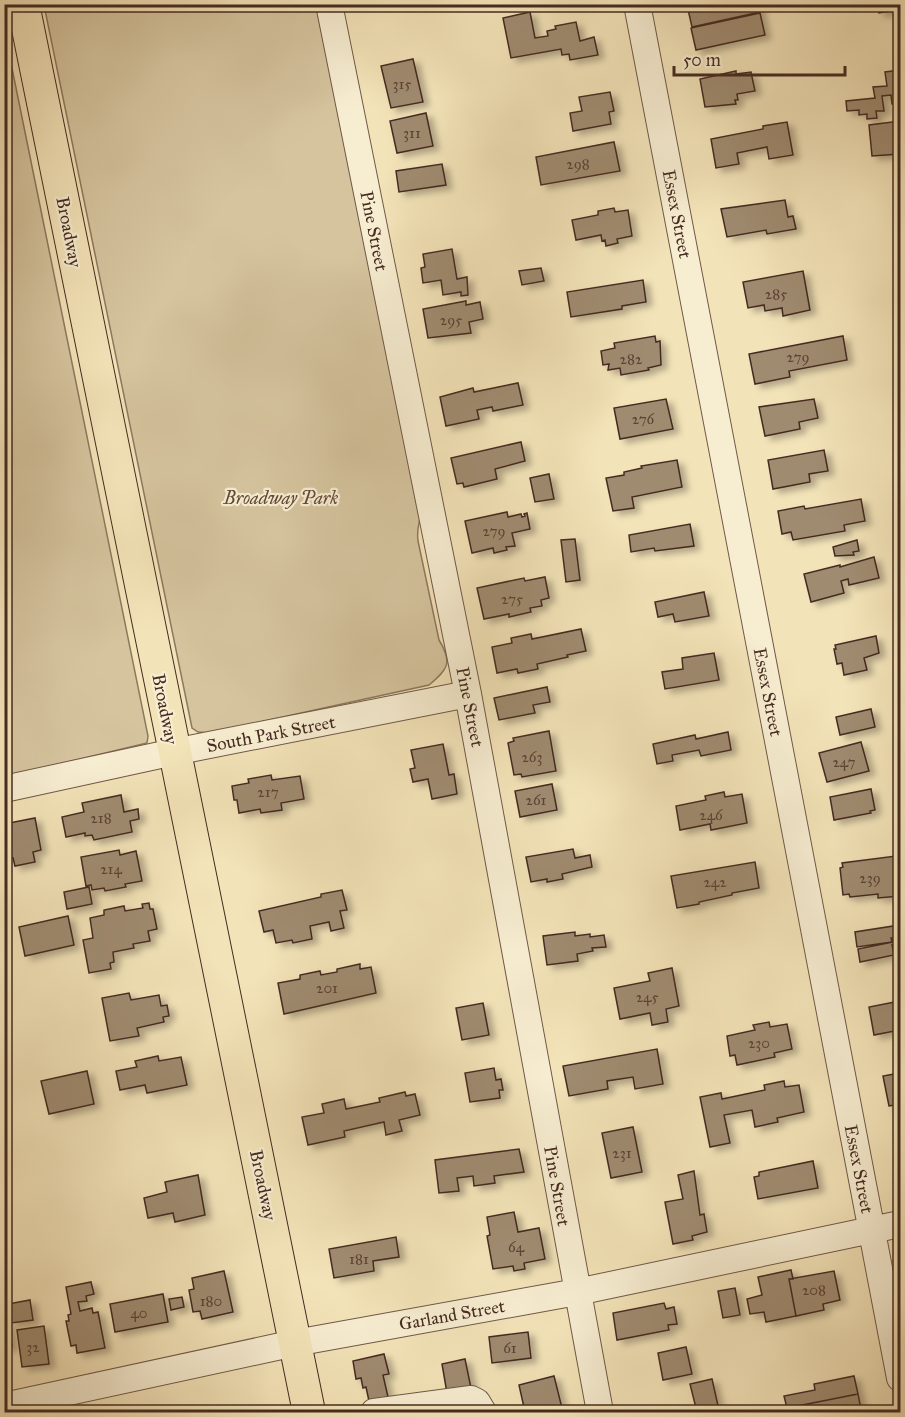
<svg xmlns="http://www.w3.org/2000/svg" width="905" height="1417" viewBox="0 0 905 1417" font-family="'IM FELL Great Primer',serif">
  <defs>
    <filter id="shadow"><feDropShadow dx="6" dy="4" stdDeviation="3" flood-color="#0004"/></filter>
  </defs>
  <rect width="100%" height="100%" fill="#f3e3b8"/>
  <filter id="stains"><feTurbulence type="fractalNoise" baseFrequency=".00333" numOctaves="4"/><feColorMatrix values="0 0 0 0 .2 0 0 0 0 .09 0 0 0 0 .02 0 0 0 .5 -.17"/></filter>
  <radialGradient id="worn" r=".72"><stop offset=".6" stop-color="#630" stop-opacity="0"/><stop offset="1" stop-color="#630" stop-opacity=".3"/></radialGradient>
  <path fill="#d5c49e" stroke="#8d7860" stroke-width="1.5" d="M 44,5 L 316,5 L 421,509 C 421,521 416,526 418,541 L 439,640 C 453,663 448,669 429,685 L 210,733 L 198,732 L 192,728 Z
    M 4,29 L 148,736 L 147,743 L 5,777 Z"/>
  <path fill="#9f8b70" stroke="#452b21" stroke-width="1.5" filter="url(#shadow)" d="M 720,4 L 721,8 L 736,4 L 758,4 L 760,12 L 692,27 L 687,5 Z
    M 878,4 L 897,4 L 898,10 L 879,13 Z
    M 530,12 L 535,38 L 548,36 L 547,31 L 556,29 L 555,26 L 576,22 L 580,41 L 594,37 L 598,55 L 570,60 L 569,54 L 562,55 L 561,49 L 511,58 L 503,18 Z
    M 760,13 L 765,35 L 696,50 L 691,28 Z
    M 413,59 L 423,102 L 391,108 L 381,66 Z
    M 900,70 L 900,103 L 892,104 L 891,95 L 882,96 L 884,111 L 876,111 L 877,118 L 867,119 L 867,114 L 859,115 L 859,110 L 847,111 L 846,101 L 875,98 L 873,87 L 887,86 L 885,72 Z
    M 736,71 L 736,74 L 751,72 L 755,91 L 737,94 L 738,100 L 735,100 L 736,104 L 705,107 L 700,79 Z
    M 610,92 L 614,111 L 609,112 L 611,124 L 573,131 L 570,113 L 582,111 L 579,97 Z
    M 426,113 L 433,146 L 397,153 L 390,121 Z
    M 900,121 L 900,154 L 872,156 L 869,125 Z
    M 787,122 L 793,155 L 769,159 L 767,147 L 737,153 L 739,164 L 716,168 L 711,139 L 763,129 L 763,126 Z
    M 614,142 L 620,171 L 541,185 L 536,157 Z
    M 442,164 L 446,185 L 399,192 L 396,171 Z
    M 900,174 L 900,202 L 894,175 Z
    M 785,200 L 788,217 L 793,216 L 796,229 L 767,234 L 766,230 L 727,237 L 721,209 Z
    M 614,208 L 615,212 L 628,210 L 632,236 L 617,239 L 618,243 L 606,246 L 605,240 L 602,241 L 601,235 L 576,240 L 572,220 L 598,215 L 598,211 Z
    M 452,249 L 457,279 L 467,277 L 468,295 L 461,296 L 461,292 L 443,295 L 441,280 L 423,283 L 421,268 L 425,267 L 423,254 Z
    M 541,268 L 544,281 L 522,285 L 519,271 Z
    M 803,271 L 810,310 L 783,316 L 782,308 L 765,311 L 764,305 L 748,308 L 743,282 Z
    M 643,280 L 646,302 L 622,306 L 622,309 L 571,317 L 567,292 Z
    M 466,301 L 466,305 L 480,302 L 483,319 L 469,322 L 471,333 L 428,338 L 423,309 Z
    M 655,336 L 656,342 L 660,341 L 661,365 L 648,368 L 649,370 L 621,375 L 620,368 L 608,370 L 609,364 L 603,365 L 601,351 L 615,348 L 614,343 Z
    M 843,336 L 847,360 L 789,371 L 790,377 L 755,384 L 749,354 Z
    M 518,383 L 523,405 L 493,411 L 492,407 L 477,410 L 479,419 L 446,426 L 440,397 L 473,388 L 474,392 Z
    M 666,399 L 673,429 L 620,439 L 614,408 Z
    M 814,399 L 818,418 L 799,422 L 800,429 L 765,436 L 759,407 Z
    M 521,442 L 525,461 L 495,469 L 497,479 L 464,487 L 463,483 L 457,484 L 451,458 Z
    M 824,450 L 828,471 L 809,474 L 810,482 L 773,489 L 768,460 Z
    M 677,460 L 682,487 L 632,497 L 634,508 L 613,511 L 606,478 L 624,475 L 624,472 L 642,468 L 641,466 Z
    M 549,474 L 554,499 L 535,502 L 530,478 Z
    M 861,499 L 865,521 L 844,525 L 845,531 L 793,540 L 791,532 L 782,534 L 778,511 L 804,506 L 805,509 Z
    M 507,512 L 508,517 L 521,514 L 522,517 L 525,516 L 524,514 L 527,513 L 530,529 L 512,533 L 515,546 L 506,547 L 507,550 L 494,553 L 493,548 L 472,553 L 465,521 Z
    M 690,524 L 694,546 L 655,551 L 654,548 L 631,552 L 629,535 Z
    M 575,539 L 580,580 L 566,582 L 561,540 Z
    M 857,540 L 859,551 L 853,552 L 854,555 L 835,556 L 833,547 Z
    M 874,557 L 879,578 L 849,585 L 848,579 L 841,581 L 844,593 L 811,602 L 804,574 L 840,565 L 840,567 Z
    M 545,577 L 549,598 L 541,600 L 542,606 L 530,608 L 531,612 L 509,617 L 509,614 L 484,619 L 477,588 L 524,578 L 525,581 Z
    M 704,592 L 709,616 L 675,622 L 673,614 L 658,617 L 655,602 Z
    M 581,629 L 586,651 L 567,655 L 568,657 L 537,664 L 538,669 L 518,673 L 517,669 L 497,673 L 492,647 L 512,643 L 511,638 L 531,634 L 532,639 Z
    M 876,636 L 879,653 L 864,658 L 867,670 L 844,675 L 842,663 L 837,664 L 834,649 L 836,649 L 835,645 Z
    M 714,653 L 719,680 L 665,689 L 662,672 L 683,669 L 682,658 Z
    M 547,687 L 550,702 L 533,705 L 535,713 L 499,720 L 494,698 Z
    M 871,709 L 875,727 L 840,735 L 836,717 Z
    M 549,731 L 556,771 L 522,777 L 521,774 L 514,775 L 508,743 L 514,741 L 513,738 Z
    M 728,732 L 731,750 L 701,756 L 699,750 L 672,755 L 673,761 L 657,764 L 653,744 L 695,735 L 696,739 Z
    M 861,742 L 869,771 L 827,782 L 819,753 Z
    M 443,744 L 449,775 L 454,774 L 457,794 L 432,799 L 428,779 L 413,782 L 410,769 L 415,768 L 411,750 Z
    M 271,775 L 272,780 L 300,776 L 304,799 L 281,803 L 282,810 L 261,813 L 260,809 L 239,813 L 237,800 L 234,800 L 232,786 L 249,783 L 248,779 Z
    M 552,784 L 557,810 L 520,817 L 515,791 Z
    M 871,789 L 875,810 L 870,811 L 871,813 L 834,820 L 830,797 Z
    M 724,792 L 725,797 L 742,794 L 747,823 L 711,830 L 710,824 L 680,830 L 676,806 L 706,800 L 705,796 Z
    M 121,795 L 124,812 L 138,809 L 139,819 L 130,821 L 132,832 L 94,840 L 92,835 L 85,836 L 85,833 L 66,837 L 62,817 L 84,812 L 82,803 Z
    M 35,818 L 41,850 L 33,852 L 35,862 L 15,866 L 13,858 L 4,860 L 4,824 Z
    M 573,849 L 575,858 L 590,855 L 592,867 L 562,874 L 563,879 L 547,882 L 547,879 L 531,882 L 526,857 Z
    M 119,850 L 120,855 L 136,851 L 142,881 L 125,884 L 126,887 L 105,891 L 104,888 L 92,890 L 91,885 L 86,886 L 81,857 Z
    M 896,856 L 900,896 L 878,898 L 878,894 L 850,897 L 849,894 L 843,895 L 840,868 L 843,867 L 842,863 Z
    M 755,862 L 759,888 L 732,893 L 732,895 L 699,902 L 699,904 L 677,908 L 671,876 Z
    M 89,887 L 92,904 L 67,909 L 64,892 Z
    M 342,890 L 347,910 L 340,911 L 344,928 L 331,931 L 329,922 L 310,926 L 312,939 L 293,943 L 292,940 L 276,943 L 273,930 L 264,932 L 259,911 L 321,897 L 321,894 Z
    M 149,903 L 150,909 L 153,909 L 157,929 L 148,931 L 150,941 L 133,944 L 134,948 L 113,952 L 114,962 L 110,963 L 111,969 L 89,973 L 83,940 L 93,938 L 90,918 L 104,915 L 104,910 L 124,906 L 125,911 L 143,908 L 142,904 Z
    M 68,916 L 74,945 L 25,956 L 19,927 Z
    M 900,925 L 900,936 L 891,938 L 892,942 L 857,947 L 855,932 Z
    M 575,932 L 575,936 L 590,934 L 590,937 L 604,935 L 606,947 L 592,948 L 593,951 L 577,954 L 578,961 L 547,965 L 543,936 Z
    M 900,938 L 900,944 L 892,945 L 894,955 L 860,962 L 858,949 L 893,942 L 892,940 Z
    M 360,964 L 360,969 L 371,967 L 376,993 L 284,1014 L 278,983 L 300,979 L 300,975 L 320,971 L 321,975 L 337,972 L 337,969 Z
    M 672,968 L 679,1006 L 666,1009 L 668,1022 L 652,1025 L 650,1013 L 620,1019 L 614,988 L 650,981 L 648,973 Z
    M 129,993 L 131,1000 L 159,995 L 161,1006 L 167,1005 L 169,1016 L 163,1017 L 164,1022 L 137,1028 L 139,1036 L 110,1041 L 102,998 Z
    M 900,1001 L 900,1030 L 874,1035 L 869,1007 Z
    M 483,1003 L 489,1035 L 462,1040 L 456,1008 Z
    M 769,1022 L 770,1027 L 787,1024 L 792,1049 L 774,1053 L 775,1057 L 737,1065 L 735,1055 L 730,1056 L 727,1036 L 755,1030 L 753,1025 Z
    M 657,1049 L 663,1084 L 635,1089 L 633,1077 L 607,1081 L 608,1089 L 569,1096 L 563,1066 Z
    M 158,1056 L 159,1061 L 181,1057 L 187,1085 L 147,1093 L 145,1085 L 120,1090 L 116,1071 L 137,1067 L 135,1061 Z
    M 494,1068 L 496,1080 L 501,1079 L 503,1090 L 499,1090 L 500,1098 L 470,1102 L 465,1073 Z
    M 87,1071 L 94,1104 L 49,1114 L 41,1081 Z
    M 900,1073 L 900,1104 L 889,1106 L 883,1076 Z
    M 784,1081 L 785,1087 L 799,1085 L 804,1112 L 777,1118 L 778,1122 L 755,1127 L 752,1110 L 724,1115 L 730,1143 L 710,1147 L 700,1097 L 721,1093 L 722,1099 L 765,1090 L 764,1085 Z
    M 405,1092 L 406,1096 L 415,1094 L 420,1115 L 399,1120 L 402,1131 L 386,1135 L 384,1122 L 344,1131 L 345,1137 L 308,1145 L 302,1117 L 324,1113 L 322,1104 L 344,1099 L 346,1109 L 380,1102 L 379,1098 Z
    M 633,1127 L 642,1172 L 611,1178 L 602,1133 Z
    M 519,1149 L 524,1172 L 494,1176 L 495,1183 L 474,1186 L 473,1176 L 457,1178 L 459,1191 L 439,1193 L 435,1160 Z
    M 813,1161 L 818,1188 L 758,1199 L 754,1177 L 759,1176 L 759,1172 Z
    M 694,1171 L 700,1215 L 704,1214 L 707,1232 L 692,1236 L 693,1240 L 673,1244 L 665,1202 L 683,1199 L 678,1175 Z
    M 198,1175 L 205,1215 L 175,1222 L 173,1213 L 148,1218 L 144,1198 L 167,1192 L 165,1182 Z
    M 514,1212 L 518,1232 L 539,1228 L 545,1259 L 524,1263 L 525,1269 L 514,1271 L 513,1266 L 493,1269 L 487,1236 L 490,1235 L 487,1217 Z
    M 396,1237 L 399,1257 L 373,1261 L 374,1271 L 334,1278 L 329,1249 Z
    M 791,1270 L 793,1279 L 789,1279 L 796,1316 L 766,1322 L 764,1312 L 750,1314 L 747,1299 L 762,1295 L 758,1277 Z
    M 224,1271 L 233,1312 L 202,1319 L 200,1311 L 193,1312 L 189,1290 L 194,1289 L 192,1278 Z
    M 834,1271 L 840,1300 L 823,1304 L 824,1310 L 796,1316 L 789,1279 Z
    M 91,1282 L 94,1294 L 86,1296 L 87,1301 L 78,1302 L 80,1311 L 92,1308 L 93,1313 L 98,1312 L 105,1348 L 77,1353 L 76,1345 L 71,1346 L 66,1321 L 69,1321 L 68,1315 L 71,1314 L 66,1287 Z
    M 735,1288 L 740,1315 L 723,1318 L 718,1291 Z
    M 163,1294 L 168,1322 L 115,1332 L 110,1304 Z
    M 182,1297 L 184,1307 L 171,1310 L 169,1299 Z
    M 30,1300 L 33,1320 L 11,1323 L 8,1304 Z
    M 664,1303 L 666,1309 L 674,1307 L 677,1324 L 668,1325 L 669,1330 L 617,1340 L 613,1313 Z
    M 8,1323 L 12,1346 L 4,1348 L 4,1324 Z
    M 44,1326 L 49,1364 L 22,1367 L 17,1330 Z
    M 528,1332 L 531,1358 L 492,1363 L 489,1337 Z
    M 686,1347 L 692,1374 L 663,1380 L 658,1353 Z
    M 384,1354 L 389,1374 L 383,1375 L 388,1397 L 369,1401 L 366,1387 L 363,1388 L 361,1378 L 356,1379 L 353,1361 Z
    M 465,1359 L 471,1388 L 447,1393 L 442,1364 Z
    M 554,1376 L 563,1412 L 525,1412 L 519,1385 Z
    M 854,1376 L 858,1394 L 787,1408 L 784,1396 L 815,1390 L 814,1384 Z
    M 712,1379 L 719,1410 L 697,1412 L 690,1384 Z
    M 858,1394 L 861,1409 L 844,1412 L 788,1412 L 787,1408 Z"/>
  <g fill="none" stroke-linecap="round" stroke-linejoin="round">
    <g stroke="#705947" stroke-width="28">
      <path id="minor" d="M 329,4 L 468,694 L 600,1412
        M 637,4 L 900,1378
        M 4,789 L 174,752 L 468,694
        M 4,1406 L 295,1343 L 577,1292 L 900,1224
        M 374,1412 L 471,1399 L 477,1402 L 483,1412"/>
    </g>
    <g stroke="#452b21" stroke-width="34">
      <path id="major" d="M 23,4 L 309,1412"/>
    </g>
    <use href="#minor" stroke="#f7edd1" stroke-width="26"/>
    <use href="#major" stroke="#f3e3b8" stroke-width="32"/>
  </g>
  <g text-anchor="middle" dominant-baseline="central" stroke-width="4.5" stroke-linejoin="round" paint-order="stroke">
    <g font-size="15" fill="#5c4335">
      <text x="402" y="84">315</text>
      <text x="412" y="133">311</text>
      <text x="578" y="164">298</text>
      <text x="776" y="294">285</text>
      <text x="451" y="320">295</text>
      <text x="798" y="357">279</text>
      <text x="631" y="359">282</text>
      <text x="643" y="419">276</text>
      <text x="494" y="531">279</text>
      <text x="512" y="599">275</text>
      <text x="532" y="757">263</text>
      <text x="844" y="762">247</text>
      <text x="268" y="792">217</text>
      <text x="536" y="800">261</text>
      <text x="711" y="815">246</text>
      <text x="101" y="818">218</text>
      <text x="111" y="869">214</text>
      <text x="870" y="878">239</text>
      <text x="715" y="882">242</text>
      <text x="327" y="988">201</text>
      <text x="647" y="997">245</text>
      <text x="759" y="1043">230</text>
      <text x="622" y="1153">231</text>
      <text x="516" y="1247">64</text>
      <text x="359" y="1259">181</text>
      <text x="814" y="1290">208</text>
      <text x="211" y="1301">180</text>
      <text x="139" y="1313">40</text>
      <text x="33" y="1347">32</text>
      <text x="510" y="1348">61</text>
    </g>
    <g font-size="18" fill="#452b21" stroke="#f7edd1">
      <text transform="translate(677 214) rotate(79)">Essex Street</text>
      <text transform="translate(374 231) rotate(79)">Pine Street</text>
      <text transform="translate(69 232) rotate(79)">Broadway</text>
      <text transform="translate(768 692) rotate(79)">Essex Street</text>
      <text transform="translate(470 707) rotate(79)">Pine Street</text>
      <text transform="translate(165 709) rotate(79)">Broadway</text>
      <text transform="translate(271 734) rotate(-11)">South Park Street</text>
      <text transform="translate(859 1169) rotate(79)">Essex Street</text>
      <text transform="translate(263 1185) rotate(78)">Broadway</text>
      <text transform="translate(557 1186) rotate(80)">Pine Street</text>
      <text transform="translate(452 1315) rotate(-10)">Garland Street</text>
    </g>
    <g font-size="18" font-style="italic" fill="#624a3a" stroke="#f7edd1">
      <text x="281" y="498">Broadway Park</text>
    </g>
  </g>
  <rect width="905" height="1417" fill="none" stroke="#f3e3b8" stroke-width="24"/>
  <rect x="6" y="6" width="893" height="1405" fill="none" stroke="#452b21" stroke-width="3"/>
  <rect x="12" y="12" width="881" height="1393" fill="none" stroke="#452b21" stroke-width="1.5"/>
  <path d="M674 66v9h171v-9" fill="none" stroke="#452b21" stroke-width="3"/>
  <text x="683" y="66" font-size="18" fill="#452b21" stroke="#f7edd1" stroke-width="4.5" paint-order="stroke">50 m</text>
  <rect width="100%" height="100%" filter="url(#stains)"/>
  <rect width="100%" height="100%" fill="url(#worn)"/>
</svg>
